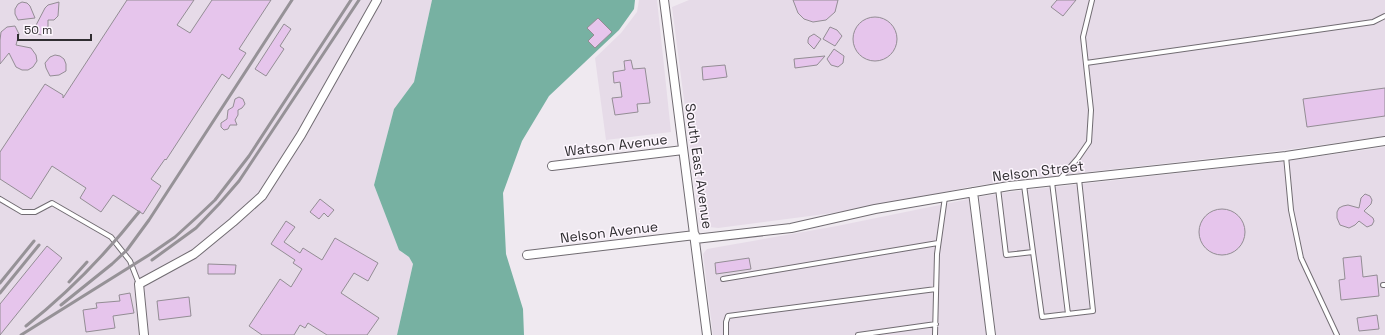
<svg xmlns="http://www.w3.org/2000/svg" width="1385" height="335" viewBox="0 0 1385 335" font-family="'Space Grotesk',sans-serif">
  <rect width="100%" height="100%" fill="#efe9f0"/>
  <path fill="#e6dbe8" d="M 0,0 L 432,0 L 414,82 L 394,109 L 374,185 L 401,252 L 409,257 L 413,264 L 397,335 L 0,335 Z
    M 639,0 L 657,0 L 671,132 L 606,140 L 595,58 L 621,33 L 637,12 Z
    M 689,0 L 1385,0 L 1385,136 L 1285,150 L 1008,181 L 968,187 L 905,201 L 856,210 L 718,228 L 709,227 L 700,224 L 672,7 Z
    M 1385,147 L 1385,335 L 996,335 L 979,197 L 1009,192 L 1287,161 Z
    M 969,199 L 987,335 L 713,335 L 703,254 L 707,249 L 837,226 Z"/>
  <path fill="#77b1a2" d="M 432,0 L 635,0 L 634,9 L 619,30 L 549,96 L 522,141 L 503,193 L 506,254 L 523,309 L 524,335 L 397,335 L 413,264 L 409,257 L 399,250 L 374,185 L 394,109 L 414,82 Z"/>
  <path fill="#e6c5ec" stroke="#938d94" d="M 127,0 L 194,0 L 177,25 L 190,33 L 212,0 L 271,0 L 239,49 L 246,53 L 229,79 L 222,74 L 166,160 L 165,159 L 151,179 L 161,186 L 143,214 L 113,195 L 101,212 L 80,198 L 86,188 L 52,166 L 31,199 L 0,179 L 0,152 L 45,84 L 63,95 L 63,98 Z
    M 793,0 L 838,0 L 835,12 L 826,20 L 813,22 L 804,19 L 798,13 Z
    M 1057,0 L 1076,0 L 1063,16 L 1051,7 Z
    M 22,2 L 27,3 L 30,6 L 35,18 L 18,20 L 15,14 L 15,9 L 18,4 Z
    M 59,2 L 58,16 L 54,20 L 48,20 L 48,29 L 45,33 L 42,35 L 37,34 L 34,29 L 45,8 L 48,5 Z
    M853 39a22 22 0 1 1 44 0a22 22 0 1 1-44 0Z
    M 598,18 L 612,32 L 595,48 L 588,41 L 594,35 L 587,28 Z
    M 284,24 L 291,29 L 280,46 L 284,49 L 266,76 L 255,69 Z
    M 15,26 L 19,34 L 16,45 L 31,48 L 36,55 L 37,61 L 33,67 L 28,70 L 22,70 L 16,67 L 9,53 L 0,64 L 0,40 L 1,32 L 7,27 Z
    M 830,27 L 837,30 L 842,36 L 835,46 L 823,39 Z
    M 814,34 L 821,39 L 814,49 L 808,43 L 808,40 L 809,37 Z
    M 834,49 L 844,56 L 843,63 L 838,67 L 831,65 L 827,59 Z
    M 55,55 L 60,56 L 64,59 L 66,64 L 66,71 L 59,75 L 50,76 L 46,68 L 45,63 L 50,57 Z
    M 825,56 L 817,65 L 795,68 L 794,59 Z
    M 631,60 L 633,69 L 645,68 L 650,103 L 637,104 L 638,112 L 615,115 L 612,98 L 622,97 L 620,82 L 614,83 L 613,72 L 625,70 L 624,61 Z
    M 725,65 L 727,77 L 703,80 L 702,67 Z
    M 1385,88 L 1385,116 L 1307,127 L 1303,99 Z
    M 239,97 L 243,99 L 245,104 L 242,108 L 238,110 L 238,115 L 235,120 L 237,125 L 230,125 L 228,129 L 224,130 L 221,127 L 221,123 L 227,119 L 228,110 L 233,107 L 235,99 Z
    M 1365,194 L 1370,196 L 1372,200 L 1371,204 L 1364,211 L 1373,218 L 1374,221 L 1372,225 L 1367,227 L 1359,221 L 1355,225 L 1349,228 L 1340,225 L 1337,218 L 1337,212 L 1339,208 L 1343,206 L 1348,205 L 1359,208 L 1361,198 Z
    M 320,199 L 334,210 L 328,217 L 324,213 L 319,219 L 310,212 Z
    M1199 232a23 23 0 1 1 46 0a23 23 0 1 1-46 0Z
    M 286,221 L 295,227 L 284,242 L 300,253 L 303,248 L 322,260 L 335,238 L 378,263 L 368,281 L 354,273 L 341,293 L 379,318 L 367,335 L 327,335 L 308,323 L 305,328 L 300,325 L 294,335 L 262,335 L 249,326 L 280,279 L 291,287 L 302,269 L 293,263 L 295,260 L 271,244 Z
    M 47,246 L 62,258 L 0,335 L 0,304 Z
    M 1361,256 L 1363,277 L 1377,275 L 1379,296 L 1341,300 L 1339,280 L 1345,279 L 1343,258 Z
    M 749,258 L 751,269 L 716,274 L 715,263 Z
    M 208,264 L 236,265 L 235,274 L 208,274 Z
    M 130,293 L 134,313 L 113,316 L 115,328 L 86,332 L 83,310 L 97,308 L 96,303 L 120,301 L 119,295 Z
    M 189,297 L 191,316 L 159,320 L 157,301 Z
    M 1377,315 L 1379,329 L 1359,331 L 1357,318 Z"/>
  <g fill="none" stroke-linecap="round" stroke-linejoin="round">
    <g stroke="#716c72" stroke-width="6">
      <path id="service" d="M 1086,63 L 1373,22 L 1385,16
        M 1286,156 L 1291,210 L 1301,258 L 1337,335
        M 1059,180 L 1078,158 L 1089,142 L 1091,110 L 1083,37 L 1092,0
        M 1052,182 L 1068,314
        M 1024,185 L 1033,252
        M 998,188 L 1006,255 L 1033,252 L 1042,317 L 1093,311 L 1079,179
        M 0,199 L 22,212 L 35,212 L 52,203 L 111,237 L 130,261 L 139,284
        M 723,279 L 938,243
        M 1383,285 L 1385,285
        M 726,335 L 726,322 L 728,316 L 936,289
        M 858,335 L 936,324
        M 935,335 L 937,254 L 945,197"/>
    </g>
    <g stroke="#716c72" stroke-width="10">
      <path id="minor" d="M 664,0 L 707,335
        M 552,166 L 683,150
        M 973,192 L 991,335
        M 695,239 L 791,228 L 875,209 L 1009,186 L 1286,156 L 1385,141
        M 527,255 L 695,235
        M 144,335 L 139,284 L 194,254 L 233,222 L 262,196 L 301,135 L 377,0"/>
    </g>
    <use href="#service" stroke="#fff" stroke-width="4"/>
    <use href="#minor" stroke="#fff" stroke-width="8"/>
    <path stroke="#969297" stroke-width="3" d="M 152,260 L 196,228 L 219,204 L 239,181 L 359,0
      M 69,282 L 87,262
      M 0,283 L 34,241
      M 0,293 L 39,245
      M 61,305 L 112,264 L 127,250 L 149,220 L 292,0
      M 26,326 C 68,293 105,255 139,212
      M 21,335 L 149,255 L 175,237 L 197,217 L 215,200 L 249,156 L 351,0"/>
  </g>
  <g text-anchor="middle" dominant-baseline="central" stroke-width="3" stroke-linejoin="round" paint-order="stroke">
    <g font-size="14" fill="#302e31" stroke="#fdf6fe">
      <text transform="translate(616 145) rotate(-7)">Watson Avenue</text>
      <text transform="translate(699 166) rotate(82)">South East Avenue</text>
      <text transform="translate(1038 171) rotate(-7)">Nelson Street</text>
      <text transform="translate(609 232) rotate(-7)">Nelson Avenue</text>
    </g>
  </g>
  <path d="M18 34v6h73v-6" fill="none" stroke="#302e31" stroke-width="2"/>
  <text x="24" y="34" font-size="12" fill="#302e31" stroke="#fdf6fe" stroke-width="3" paint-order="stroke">50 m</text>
</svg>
